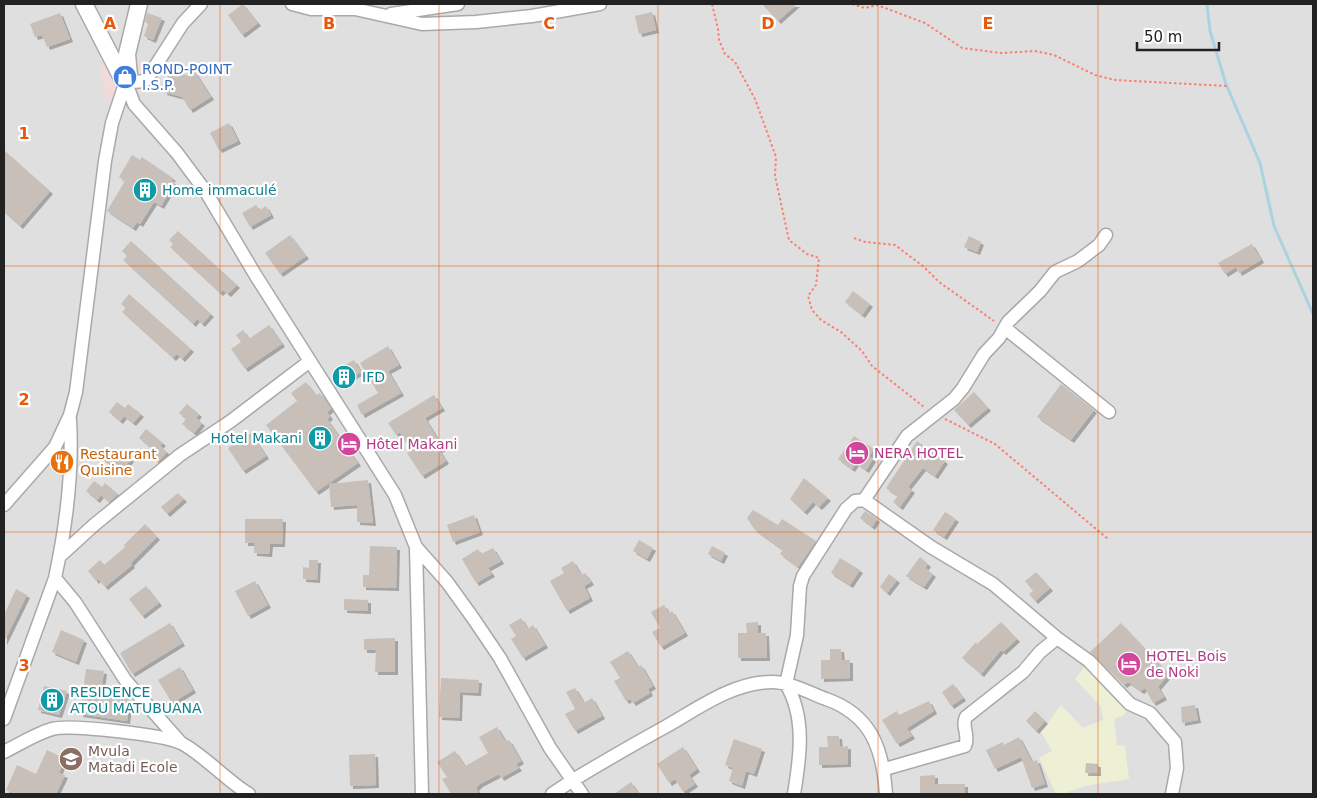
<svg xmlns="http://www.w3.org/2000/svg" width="1317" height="798" viewBox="0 0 1317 798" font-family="'DejaVu Sans',sans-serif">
  <defs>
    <filter id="shadow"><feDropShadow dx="3" dy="3" stdDeviation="0" flood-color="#0004"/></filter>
  </defs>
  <rect width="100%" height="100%" fill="#f2efe9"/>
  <path fill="#e0dfdf" d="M 4,4 L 1313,4 L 1313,794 L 4,794 Z"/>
  <path fill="#f2dad9" d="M 114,50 L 150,64 L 145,86 L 142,92 L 106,99 L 100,68 Z"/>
  <path fill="#eef0d5" d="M 1090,660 L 1129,706 L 1124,715 L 1114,719 L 1117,745 L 1125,746 L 1129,779 L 1085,786 L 1062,794 L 1056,794 L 1039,758 L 1052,751 L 1041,732 L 1061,705 L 1083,728 L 1103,720 L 1101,707 L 1075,679 Z"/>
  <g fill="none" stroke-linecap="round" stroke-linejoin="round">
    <path stroke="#aad3df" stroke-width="3" d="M 1207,4 L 1210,31 L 1226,84 L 1260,163 L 1274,226 L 1313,314"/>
  </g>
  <path fill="#c7bfb8" filter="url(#shadow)" d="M 243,4 L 258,23 L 242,35 L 228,15 Z
    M 762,4 L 797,4 L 778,21 Z
    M 652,12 L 656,30 L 639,34 L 635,16 Z
    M 60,13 L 70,39 L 47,47 L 42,35 L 35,37 L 30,24 Z
    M 147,13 L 162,18 L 153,40 L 144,36 L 148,24 L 145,22 Z
    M 170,70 L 189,76 L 195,72 L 211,97 L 190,110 L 182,97 L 164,92 Z
    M 229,123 L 238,141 L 219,150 L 210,133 Z
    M 4,150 L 50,191 L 20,226 L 4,212 Z
    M 132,155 L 140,160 L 142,157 L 173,178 L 171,180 L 175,183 L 161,206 L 154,202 L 140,224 L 137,222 L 133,228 L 107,211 L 125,181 L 119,177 Z
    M 256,205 L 260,210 L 266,206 L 271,215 L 250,227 L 242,213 Z
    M 178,231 L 237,285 L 228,294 L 223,290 L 220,293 L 170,247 L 173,244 L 169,240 Z
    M 290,235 L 306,256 L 280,274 L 265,253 Z
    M 969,236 L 981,242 L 977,252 L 964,247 Z
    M 131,241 L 211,314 L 202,324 L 197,319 L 193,324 L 123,260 L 127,256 L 122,251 Z
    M 1252,244 L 1261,260 L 1239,273 L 1236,267 L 1225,274 L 1218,263 Z
    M 853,291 L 870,304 L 862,315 L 845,302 Z
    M 129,294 L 191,349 L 182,359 L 177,354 L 173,358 L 122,312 L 126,308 L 121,304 Z
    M 269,325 L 282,344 L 245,369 L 231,349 L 241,342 L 236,335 L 243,330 L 249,339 Z
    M 388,346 L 399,365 L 388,371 L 401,393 L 362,415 L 357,405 L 378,393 L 360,363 Z
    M 354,360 L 361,372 L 341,383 L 334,371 Z
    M 306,382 L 316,395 L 320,393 L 331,409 L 327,412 L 330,417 L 327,419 L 358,463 L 316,492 L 266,425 L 297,401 L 291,393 Z
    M 1061,384 L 1094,410 L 1071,440 L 1037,417 Z
    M 974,392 L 988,408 L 968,425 L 954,410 Z
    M 434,395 L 442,408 L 425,418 L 443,448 L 439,450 L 446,461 L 422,476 L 407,453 L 411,451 L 400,432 L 396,435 L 388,423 Z
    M 117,402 L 125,408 L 128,404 L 141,414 L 133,423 L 124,416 L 120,421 L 109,412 Z
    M 187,404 L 199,414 L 196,418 L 202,423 L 194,433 L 182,424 L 186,419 L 179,413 Z
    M 146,429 L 163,443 L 160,446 L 167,452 L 158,462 L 147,453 L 151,448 L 139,438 Z
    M 251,433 L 266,456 L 243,471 L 228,448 Z
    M 854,436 L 874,449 L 869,456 L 873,459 L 866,470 L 856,463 L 852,469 L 838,459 Z
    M 917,441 L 945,461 L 935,476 L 923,468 L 908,487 L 912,490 L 900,507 L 893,502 L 898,496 L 886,488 Z
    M 108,447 L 115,453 L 118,449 L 131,459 L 124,468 L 114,461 L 111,465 L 100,457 Z
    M 62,450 L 62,470 L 55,460 Z
    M 804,478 L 828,498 L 819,507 L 813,502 L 804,512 L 790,499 Z
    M 368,480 L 373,523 L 357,522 L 357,505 L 331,507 L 329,484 Z
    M 94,481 L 102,487 L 105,483 L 118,494 L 109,502 L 101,495 L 97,500 L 86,491 Z
    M 178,493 L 184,499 L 167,514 L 161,507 Z
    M 753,510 L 778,525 L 782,519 L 816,541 L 798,567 L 780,554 L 783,550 L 755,530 L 747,518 Z
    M 865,511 L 877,519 L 872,527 L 860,518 Z
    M 945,512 L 956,519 L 944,537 L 933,530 Z
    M 474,515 L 480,532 L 453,542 L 447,525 Z
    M 245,519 L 283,519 L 282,544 L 270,544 L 269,554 L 254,553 L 254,543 L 245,543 Z
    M 145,524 L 157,537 L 131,563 L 132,565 L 105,587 L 98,579 L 96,581 L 88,571 L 100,560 L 104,565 L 125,547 L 124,545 Z
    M 639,540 L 653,548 L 647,559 L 633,551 Z
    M 370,546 L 397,547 L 396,588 L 363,587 L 363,575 L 369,575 Z
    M 712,546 L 725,553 L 721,561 L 708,554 Z
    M 493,548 L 501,561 L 488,568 L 492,574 L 476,583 L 462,559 L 478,549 L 481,554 Z
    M 920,557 L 928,564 L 925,568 L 933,574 L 924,587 L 906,576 Z
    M 840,558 L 860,570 L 850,585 L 831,573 Z
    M 309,560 L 318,560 L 317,580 L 303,579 L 303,567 L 309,568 Z
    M 573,561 L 581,575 L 585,573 L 591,582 L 584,586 L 590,598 L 567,611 L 550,581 L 564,573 L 561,568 Z
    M 1036,572 L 1050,588 L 1035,601 L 1029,594 L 1033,591 L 1025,581 Z
    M 889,574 L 897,580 L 887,593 L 880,587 Z
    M 255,581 L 268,605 L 248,616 L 235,591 Z
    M 146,586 L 159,603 L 142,616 L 129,599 Z
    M 16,589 L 27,595 L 4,642 L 4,615 Z
    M 344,599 L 368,600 L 368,611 L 344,610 Z
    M 664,605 L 669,614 L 672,611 L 685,633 L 661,647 L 652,632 L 660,628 L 651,612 Z
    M 521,618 L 528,629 L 533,625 L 545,645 L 523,658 L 511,639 L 516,636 L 509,625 Z
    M 758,622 L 758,633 L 766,633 L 767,658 L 738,658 L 738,633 L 747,633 L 746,623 Z
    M 1001,622 L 1017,639 L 1003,652 L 1001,650 L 981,674 L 962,658 L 976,642 L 977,644 Z
    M 170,623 L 182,643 L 132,674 L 120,653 Z
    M 1121,623 L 1169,674 L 1158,687 L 1164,697 L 1153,703 L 1145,688 L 1141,691 L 1128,682 L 1124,685 L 1090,652 Z
    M 61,630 L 84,640 L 76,662 L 52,652 Z
    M 395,638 L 395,672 L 375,672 L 376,650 L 364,650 L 364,639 Z
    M 830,649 L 841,649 L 842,660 L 850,660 L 850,678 L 821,679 L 821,660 L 830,660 Z
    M 628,651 L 638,667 L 641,665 L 653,686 L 648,689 L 650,693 L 633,703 L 630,699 L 626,701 L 614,681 L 620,678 L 610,662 Z
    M 180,667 L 193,690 L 172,703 L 158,680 Z
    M 86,669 L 104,671 L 101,693 L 130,698 L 127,721 L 80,714 Z
    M 441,678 L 479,680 L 478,693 L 460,692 L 459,718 L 439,717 Z
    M 953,684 L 963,698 L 951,706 L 942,692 Z
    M 44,686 L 67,691 L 59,715 L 38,710 Z
    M 575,688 L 584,703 L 592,698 L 602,716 L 575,731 L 565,714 L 575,709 L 566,692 Z
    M 929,701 L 934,711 L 907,728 L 912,736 L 897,744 L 882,720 L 897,711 L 899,715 Z
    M 1195,705 L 1198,720 L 1182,723 L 1181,707 Z
    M 1035,711 L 1045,721 L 1036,731 L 1026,721 Z
    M 497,727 L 506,742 L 509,740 L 521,761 L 516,764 L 519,768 L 501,778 L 499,774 L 480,784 L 476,788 L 478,792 L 473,794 L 451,794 L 442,779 L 447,777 L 437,762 L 455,751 L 465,766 L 483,756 L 488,753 L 479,737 Z
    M 827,736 L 839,736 L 840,747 L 848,746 L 848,764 L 819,765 L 819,747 L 828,747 Z
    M 1019,737 L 1032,762 L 1037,760 L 1045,784 L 1032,788 L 1021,757 L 995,769 L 986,750 L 1003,742 L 1004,745 Z
    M 734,739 L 762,749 L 754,774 L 746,771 L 742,786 L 729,781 L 733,768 L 725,765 Z
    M 683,747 L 697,769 L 689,775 L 695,784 L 683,792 L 675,779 L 669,783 L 657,764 Z
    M 47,750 L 65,759 L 59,773 L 65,775 L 56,794 L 15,794 L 6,790 L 17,765 L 36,774 Z
    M 375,754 L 376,785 L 350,786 L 349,755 Z
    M 1086,763 L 1098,764 L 1098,773 L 1085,773 Z
    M 935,775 L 935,784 L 965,784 L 965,794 L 920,794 L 920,776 Z
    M 631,782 L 639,794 L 614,794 Z"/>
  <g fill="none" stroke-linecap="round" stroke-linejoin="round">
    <g stroke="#a9a9a9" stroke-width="15">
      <path id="minor" d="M 292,4 L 311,9 L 355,9 L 422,24 L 476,22 L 532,16 L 600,4
        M 391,14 L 458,4
        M 132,82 L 145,81 L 149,76 L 183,23 L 201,4
        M 128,88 L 134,104 L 177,153 L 206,192 L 256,276 L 395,495 L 416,547 L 447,582 L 473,618 L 500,658 L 550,748 L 582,794
        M 1005,328 L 1109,412
        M 864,500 L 907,436 L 954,399 L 963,388 L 984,354 L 999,338 L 1008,322 L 1040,291 L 1055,272 L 1078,261 L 1099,245 L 1106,235
        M 4,505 L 55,447 L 70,415 L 76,392 L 105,161 L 112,123 L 124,87
        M 416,547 L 422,794
        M 59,557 L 94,525 L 180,455 L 231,421 L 310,361
        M 55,578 L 75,602 L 126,681 L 181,743
        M 4,719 L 55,578 C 66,527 73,472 70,420
        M 4,752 C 20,744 35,734 52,729 C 71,724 164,735 181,743 C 203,754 227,781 249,794
        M 885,769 L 965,746 C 970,736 961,726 966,717 L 1023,672 L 1040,652 L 1057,638
        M 552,794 L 573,780 C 603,762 634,744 665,727 C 697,709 733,682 772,682 C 790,682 810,693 826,699 C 872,715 883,750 886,794
        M 794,794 C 800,758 806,717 786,684 L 797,635 L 800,586 L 803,576 L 846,509 L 855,501 L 864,500 L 931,547 L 993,584 L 1057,638 L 1089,661 L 1130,704 L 1150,713 L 1175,742 L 1177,768 L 1172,794"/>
    </g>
    <g stroke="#a9a9a9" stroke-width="19">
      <path id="tertiary" d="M 84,4 L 122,78
        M 129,76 L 127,54 L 139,4"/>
    </g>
    <path stroke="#fa8072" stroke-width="2" stroke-dasharray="2.5 2.5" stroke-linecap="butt" d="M 712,4 L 718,29 L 719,40 L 725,54 L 735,62 L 755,99 L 776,157 L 775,176 L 789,240 L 807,254 L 819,258 L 816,285 L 808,296 L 812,310 L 821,320 L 841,332 L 862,351 L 872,366 L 924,407
      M 852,4 L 865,8 L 877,5 L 925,23 L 962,48 L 1001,53 L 1035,51 L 1054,55 L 1095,75 L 1115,80 L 1227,86
      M 854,238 L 865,242 L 895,245 L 924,267 L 939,282 L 994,321
      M 945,419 L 995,444 L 1108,539"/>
    <use href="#minor" stroke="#fff" stroke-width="12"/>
    <use href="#tertiary" stroke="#fff" stroke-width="16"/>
  </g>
  <path fill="none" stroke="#e8590c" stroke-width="1" stroke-opacity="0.55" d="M 220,4 L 220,794M 439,4 L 439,794M 658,4 L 658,794M 878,4 L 878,794M 1098,4 L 1098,794M 4,266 L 1313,266M 4,532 L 1313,532"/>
  <defs>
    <g id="shop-disc" transform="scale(1.25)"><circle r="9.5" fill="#3f7fe0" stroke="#fff"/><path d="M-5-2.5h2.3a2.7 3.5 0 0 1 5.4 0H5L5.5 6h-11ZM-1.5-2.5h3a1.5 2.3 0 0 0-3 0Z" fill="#fff"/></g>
    <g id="building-disc" transform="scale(1.25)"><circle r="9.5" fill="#0f9aa8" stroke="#fff"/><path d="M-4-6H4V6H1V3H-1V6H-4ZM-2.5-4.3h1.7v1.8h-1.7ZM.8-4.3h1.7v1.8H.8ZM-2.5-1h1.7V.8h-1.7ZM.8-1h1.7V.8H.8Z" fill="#fff"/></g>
    <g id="hotel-disc" transform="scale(1.25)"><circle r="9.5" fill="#d1479c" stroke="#fff"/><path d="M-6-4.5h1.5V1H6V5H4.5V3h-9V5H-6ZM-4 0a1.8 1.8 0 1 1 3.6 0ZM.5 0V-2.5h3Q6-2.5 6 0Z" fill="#fff"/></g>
    <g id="restaurant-disc" transform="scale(1.25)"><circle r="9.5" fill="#e8710a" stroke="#fff"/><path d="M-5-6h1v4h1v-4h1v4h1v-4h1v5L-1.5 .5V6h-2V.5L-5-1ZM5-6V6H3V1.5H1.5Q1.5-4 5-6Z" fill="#fff"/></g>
    <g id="school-disc" transform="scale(1.25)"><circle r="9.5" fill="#8d6e63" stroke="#fff"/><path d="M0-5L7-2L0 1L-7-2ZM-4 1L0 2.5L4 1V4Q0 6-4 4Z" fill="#fff"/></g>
  </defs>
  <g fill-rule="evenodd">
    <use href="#shop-disc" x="125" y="77"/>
    <use href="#building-disc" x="145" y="190"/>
    <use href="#building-disc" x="344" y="377"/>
    <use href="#building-disc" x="320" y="438"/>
    <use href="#hotel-disc" x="349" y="444"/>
    <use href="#hotel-disc" x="857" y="453"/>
    <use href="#restaurant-disc" x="62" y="462"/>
    <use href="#hotel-disc" x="1129" y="664"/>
    <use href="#building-disc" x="52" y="700"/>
    <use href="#school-disc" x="71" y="759"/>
  </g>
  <g text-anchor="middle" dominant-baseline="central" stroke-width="4.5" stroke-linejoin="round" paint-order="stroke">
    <g font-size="14" fill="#366cbe" stroke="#fff" text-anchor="start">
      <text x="142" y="69">ROND-POINT<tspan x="142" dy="16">I.S.P.</tspan></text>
    </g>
    <g font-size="14" fill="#0d838f" stroke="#fff" text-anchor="start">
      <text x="162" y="190">Home immaculé</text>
      <text x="362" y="377">IFD</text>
      <text x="302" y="438" text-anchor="end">Hotel Makani</text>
      <text x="70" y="692">RESIDENCE<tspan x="70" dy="16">ATOU MATUBUANA</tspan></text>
    </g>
    <g font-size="14" fill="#b23c85" stroke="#fff" text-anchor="start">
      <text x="366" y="444">Hôtel Makani</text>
      <text x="874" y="453">NERA HOTEL</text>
      <text x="1146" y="656">HOTEL Bois<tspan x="1146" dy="16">de Noki</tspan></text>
    </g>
    <g font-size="14" fill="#c56008" stroke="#fff" text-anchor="start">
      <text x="80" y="454">Restaurant<tspan x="80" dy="16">Quisine</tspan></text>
    </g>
    <g font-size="14" fill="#785e54" stroke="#fff" text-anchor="start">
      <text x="88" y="751">Mvula<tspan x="88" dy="16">Matadi Ecole</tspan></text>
    </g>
  </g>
  <g font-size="16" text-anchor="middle" font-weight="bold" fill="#e8590c" stroke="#fff" stroke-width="4.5" stroke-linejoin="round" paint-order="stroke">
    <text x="110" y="29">A</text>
    <text x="329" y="29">B</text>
    <text x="549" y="29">C</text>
    <text x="768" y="29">D</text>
    <text x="988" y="29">E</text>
    <text x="24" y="139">1</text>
    <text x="24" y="405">2</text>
    <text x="24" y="671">3</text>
  </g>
  <rect width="1317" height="798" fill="none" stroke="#222222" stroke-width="10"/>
  <path d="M1137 42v8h82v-8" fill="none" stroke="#222222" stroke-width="2.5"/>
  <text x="1144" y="42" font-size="15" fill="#222222" stroke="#ffffff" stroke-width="4" paint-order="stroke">50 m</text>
</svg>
